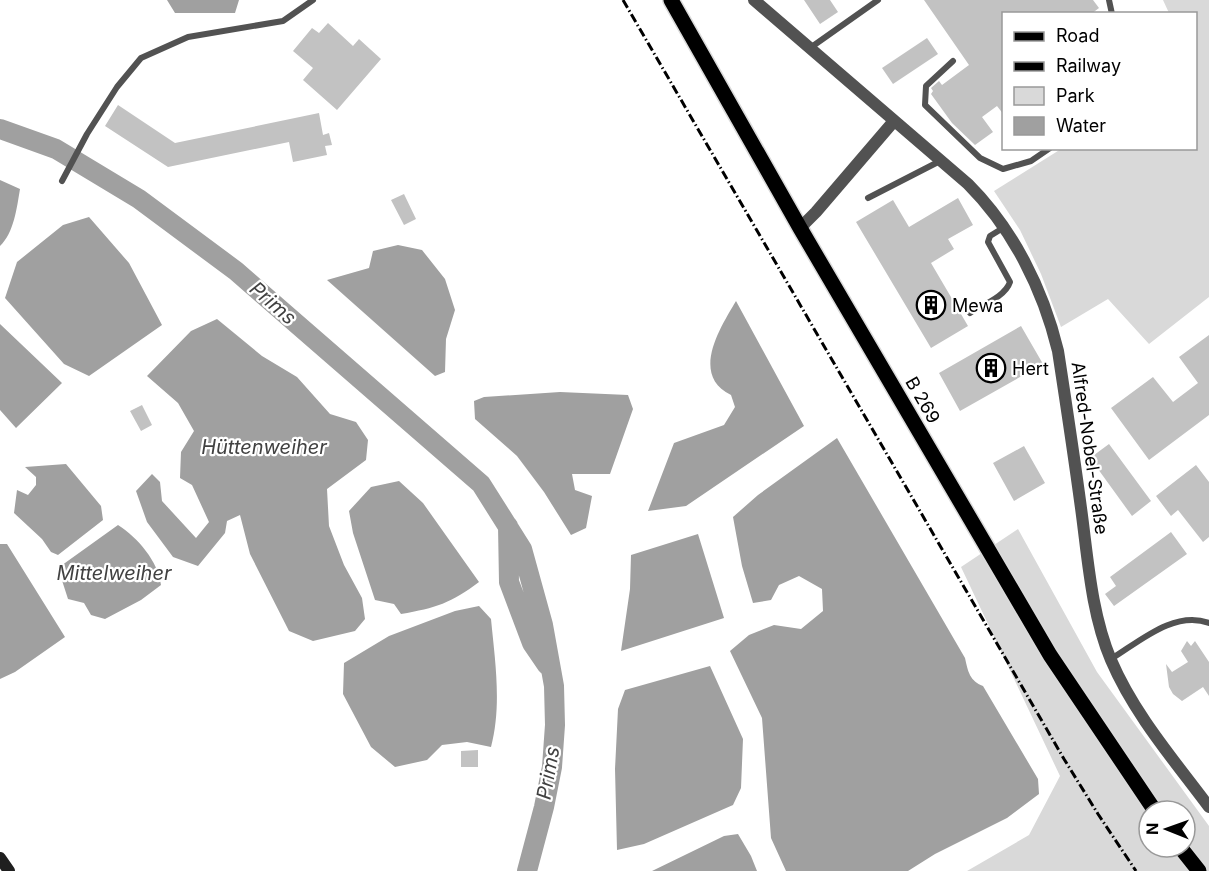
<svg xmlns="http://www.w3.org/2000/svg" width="1209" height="871" viewBox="0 0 1209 871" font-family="Inter,sans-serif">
  <rect width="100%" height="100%" fill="#fff"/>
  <path fill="#d9d9d9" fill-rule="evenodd" d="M 1163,0 L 1209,0 L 1209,297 L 1149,344 L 1108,299 L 1061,327 L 1041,274 L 1020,230 L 994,191 L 1061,149 L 1196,148 L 1196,14 L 1169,13 Z
    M 1018,529 L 1097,672 L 1209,826 L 1209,871 L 967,871 L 1029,835 L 1060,776 L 961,567 ZM 1149,811 L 1185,811 L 1185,847 L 1149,847 Z"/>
  <path fill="#a0a0a0" d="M 167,0 L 239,0 L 235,13 L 175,13 Z
    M 0,180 L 20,189 C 17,207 14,233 0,246 Z
    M 89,217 L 129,263 L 162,325 L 89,376 L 64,364 L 5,298 L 17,262 L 63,225 Z
    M 398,245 L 422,250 L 445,279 L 455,310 L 446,339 L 445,372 L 435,376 L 327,280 L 369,268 L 373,251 Z
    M 736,301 L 804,426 L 686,506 L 648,511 L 674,443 L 724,425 L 735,407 L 731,395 C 690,375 720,328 736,301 Z
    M 217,319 L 262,356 L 297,377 L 330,414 L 356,422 L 368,440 L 366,460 L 327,489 L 329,526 L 344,565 L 362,598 L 365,619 L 355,631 L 313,641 L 289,631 L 250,554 L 240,515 L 227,521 L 225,533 L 198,566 L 173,557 L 147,522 L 136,491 L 152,474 L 160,482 L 162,501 L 196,538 L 209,522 L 192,485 L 180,478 L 181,452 L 194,431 L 178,403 L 147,376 L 191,331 Z
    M 0,324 L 62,383 L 16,428 L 0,410 Z
    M 560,392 L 628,395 L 633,409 L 610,474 L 572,474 L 575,490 L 592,496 L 586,528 L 571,535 L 544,492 L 517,456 L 475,419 L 474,401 L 484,397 Z
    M 837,438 L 965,658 C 968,672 970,681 983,686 L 1038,779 L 1039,794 L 1007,818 L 935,854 L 908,871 L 786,871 L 771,838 L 762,718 L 730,651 L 749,635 L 774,625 L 801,629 L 823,611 L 822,589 L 799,576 L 779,585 L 771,600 L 753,603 L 742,566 L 733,517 L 758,495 Z
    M 66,464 L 101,506 L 103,520 L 58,555 L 51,552 L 42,539 L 14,513 L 17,490 L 28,495 L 36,485 L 36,477 L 25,467 Z
    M 399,481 L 423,503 L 479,582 C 451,603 436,608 401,614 L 394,604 L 375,600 L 353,533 L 349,511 L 371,487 Z
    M 118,525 C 138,538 158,561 161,585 L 141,600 L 105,619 L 91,615 L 84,603 L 68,599 L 58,568 Z
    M 698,534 L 724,618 L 621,651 L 630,589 L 631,555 Z
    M 0,544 L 7,544 L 65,637 L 15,672 L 0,679 Z
    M 479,606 L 491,619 C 495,661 502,705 491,747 L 467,742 L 442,745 L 427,760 L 395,767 L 371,747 L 343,694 L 344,663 L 389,636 L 455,611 Z
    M 710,666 L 743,739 L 741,788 L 733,805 L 644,844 L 617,850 L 615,769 L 618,709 L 625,690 Z
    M 738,834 L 751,856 L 757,871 L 652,871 L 724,836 Z"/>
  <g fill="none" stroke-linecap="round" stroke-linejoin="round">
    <path stroke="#a0a0a0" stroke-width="20" d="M 0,129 L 56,149 L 139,199 L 236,271 L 481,484 L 522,549 L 543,625 L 554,686 L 555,725 L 552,767 L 544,807 L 527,871
      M 508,526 L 509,582 L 532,643 L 547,665"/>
  </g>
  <path fill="#c2c2c2" d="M 804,0 L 830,0 L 838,12 L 820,24 Z
    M 924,0 L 1093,0 L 1099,8 L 1091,14 L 1004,14 L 1004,115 L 997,106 L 982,117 L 993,132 L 975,145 L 952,123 L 931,94 L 933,91 L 931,88 L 939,81 L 942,85 L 969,65 Z
    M 328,23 L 353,46 L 359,39 L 381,59 L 337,110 L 303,80 L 313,68 L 293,51 L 312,28 L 319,33 Z
    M 927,38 L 938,54 L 893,84 L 882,68 Z
    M 118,105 L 175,143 L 319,113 L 323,135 L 329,133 L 332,145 L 325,146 L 327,155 L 293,162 L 289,142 L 168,167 L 105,126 Z
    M 404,194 L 416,219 L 404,225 L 391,200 Z
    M 958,198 L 973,225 L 948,239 L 954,249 L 931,263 L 968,326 L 931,348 L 856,222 L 893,200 L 909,227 Z
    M 1021,326 L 1043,364 L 960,411 L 939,373 Z
    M 1209,335 L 1209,415 L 1149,460 L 1111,408 L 1153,377 L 1173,402 L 1198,383 L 1179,357 Z
    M 142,405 L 152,425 L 141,431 L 130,411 Z
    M 1109,444 L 1151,501 L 1132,516 L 1090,458 Z
    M 1024,446 L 1045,483 L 1014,501 L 993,463 Z
    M 1196,465 L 1209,482 L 1209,537 L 1203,542 L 1178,510 L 1171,516 L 1156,496 Z
    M 1171,532 L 1187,554 L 1114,606 L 1105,594 L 1116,586 L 1110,577 Z
    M 1187,641 L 1191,646 L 1195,641 L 1209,662 L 1209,696 L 1203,687 L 1182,701 L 1173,694 L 1169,687 L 1166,664 L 1172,672 L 1188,662 L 1181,651 Z
    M 478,750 L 478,767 L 461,767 L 461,751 Z"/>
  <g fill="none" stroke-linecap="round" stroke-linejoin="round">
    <g stroke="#dbdbdb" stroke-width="18">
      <path id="primary" d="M 671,0 L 800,228 L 1050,655 L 1155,811
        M 1180,847 L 1199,871"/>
    </g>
    <path stroke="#525252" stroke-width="6" d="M 1109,0 L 1112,14
      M 810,48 L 878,0
      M 953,61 L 926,86 L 925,105 L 980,158 L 1003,169 L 1031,161 L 1050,148
      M 62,181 L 87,134 L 117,87 L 141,58 L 188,37 L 283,21 L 313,0
      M 868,198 L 942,160
      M 970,313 C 982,305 1005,297 1010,282 L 988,242 L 990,236 L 1003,228
      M 1111,659 C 1139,642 1174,610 1209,623"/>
    <path stroke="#525252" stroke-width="12" d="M 754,0 L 968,184 C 1013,229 1043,289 1058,351 C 1066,403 1074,456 1081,508 C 1088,559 1091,612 1111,660 C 1134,714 1174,760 1209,807
      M 800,228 L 816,212 L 894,121"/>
    <path stroke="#1f1f1f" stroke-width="12" d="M 0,858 L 9,871"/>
    <use href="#primary" stroke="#000" stroke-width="15"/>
    <path stroke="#000" stroke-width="3" stroke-dasharray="9 3 1.5 3" stroke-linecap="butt" d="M 623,0 L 1064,759 L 1098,814 L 1136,871"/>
  </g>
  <defs>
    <g id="building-ring" transform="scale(1.5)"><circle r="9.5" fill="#fff" stroke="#000" stroke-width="1.5"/><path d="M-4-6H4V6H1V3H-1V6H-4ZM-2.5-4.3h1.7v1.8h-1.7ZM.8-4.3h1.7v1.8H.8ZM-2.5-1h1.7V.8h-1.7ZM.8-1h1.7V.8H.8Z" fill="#000"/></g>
  </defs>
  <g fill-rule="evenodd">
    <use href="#building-ring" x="931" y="305"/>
    <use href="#building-ring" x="991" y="368"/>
  </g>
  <g text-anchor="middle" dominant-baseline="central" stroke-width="4.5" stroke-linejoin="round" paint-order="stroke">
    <g font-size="18" fill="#000" stroke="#fff" text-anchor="start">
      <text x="952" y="305">Mewa</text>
      <text x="1012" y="368">Hert</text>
    </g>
    <g font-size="18" fill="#000" stroke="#fff">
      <text transform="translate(923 400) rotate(60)">B 269</text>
      <text transform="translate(1090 448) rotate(82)">Alfred-Nobel-Straße</text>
    </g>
    <g font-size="20" font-style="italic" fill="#414141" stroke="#fff">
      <text transform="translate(273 303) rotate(41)">Prims</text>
      <text x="264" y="447">Hüttenweiher</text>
      <text x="114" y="573">Mittelweiher</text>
      <text transform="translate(548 773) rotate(-80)">Prims</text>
    </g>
  </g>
  <rect x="1002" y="12" width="195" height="138" fill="#ffffff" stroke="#999999" stroke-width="1.5"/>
  <rect x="1014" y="32" width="30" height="9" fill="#000000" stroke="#999999" stroke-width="1.5"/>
  <text x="1056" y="42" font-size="18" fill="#000000">Road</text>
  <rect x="1014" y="62" width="30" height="9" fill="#000000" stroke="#999999" stroke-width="1.5"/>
  <text x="1056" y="72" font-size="18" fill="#000000">Railway</text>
  <rect x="1014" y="87" width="30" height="18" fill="#d9d9d9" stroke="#999999" stroke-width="1.5"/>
  <text x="1056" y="102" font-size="18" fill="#000000">Park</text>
  <rect x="1014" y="117" width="30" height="18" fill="#a0a0a0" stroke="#999999" stroke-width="1.5"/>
  <text x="1056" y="132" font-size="18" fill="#000000">Water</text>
  <g transform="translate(1167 829) rotate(271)"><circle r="28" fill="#ffffff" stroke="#999999" stroke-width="1.5"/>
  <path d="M0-4.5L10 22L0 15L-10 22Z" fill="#000000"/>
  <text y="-9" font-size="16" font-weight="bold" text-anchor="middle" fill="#000000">N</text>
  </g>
</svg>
